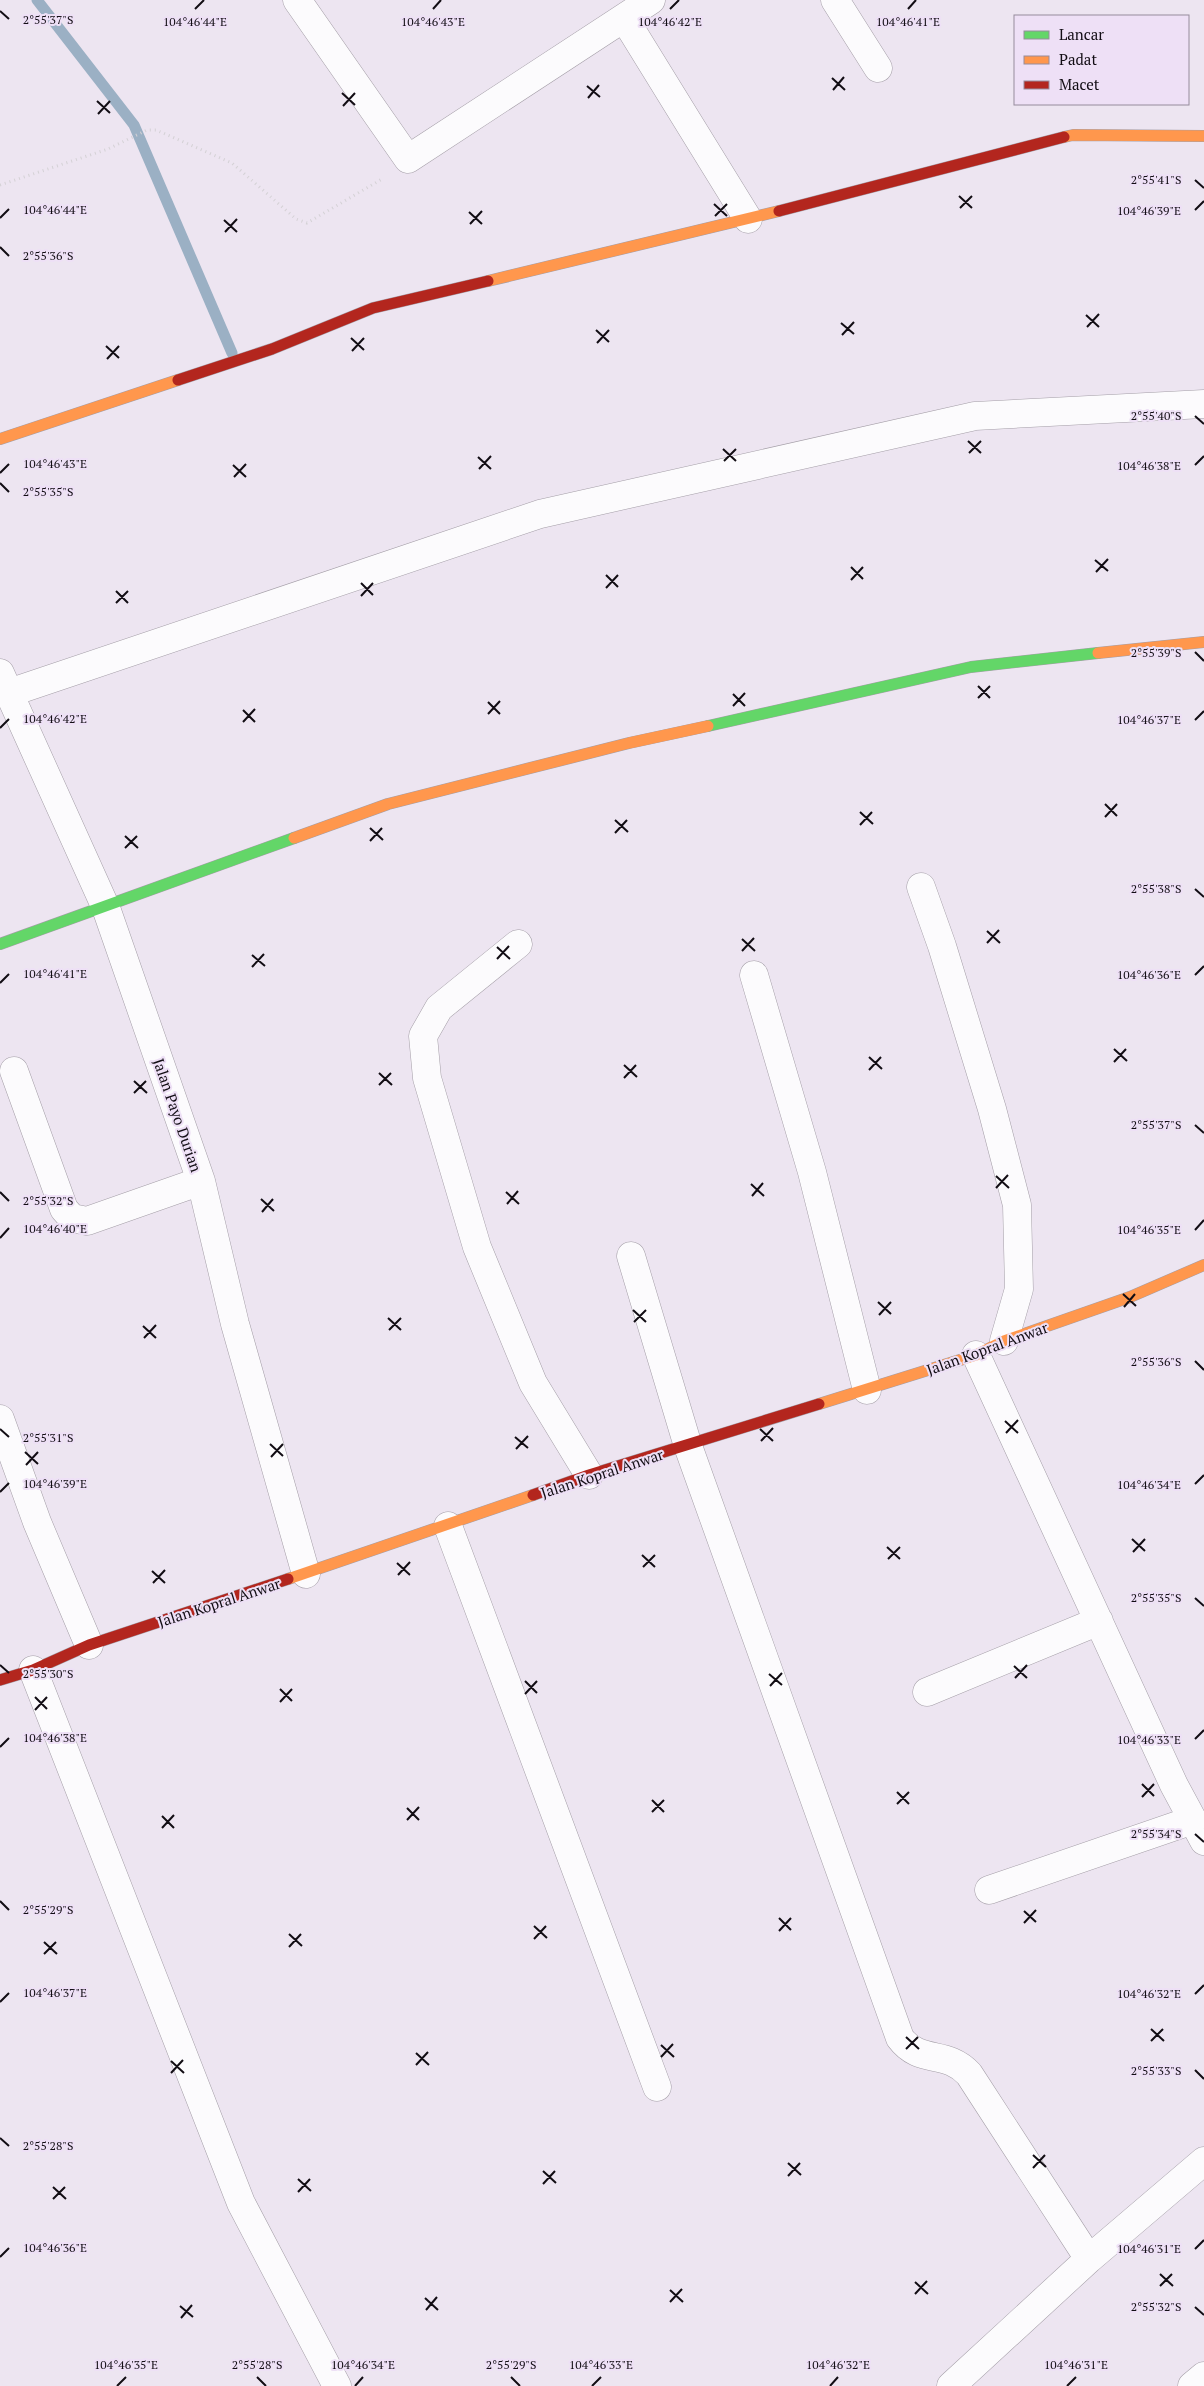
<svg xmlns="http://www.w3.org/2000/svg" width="1204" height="2386" viewBox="0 0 1204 2386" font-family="'PT Serif',serif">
  <rect width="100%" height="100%" fill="#ede5f1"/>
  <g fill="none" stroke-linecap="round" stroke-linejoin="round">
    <path stroke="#9bb0c4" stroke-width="11" d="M 37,0 L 134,125 L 232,353"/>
    <g stroke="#a49ea7" stroke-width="29">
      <path id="street" d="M 297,0 L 408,159 L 651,0
        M 835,0 L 878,68
        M 624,18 L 748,219
        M 0,673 L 106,908 L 201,1181 L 235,1324 L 306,1574
        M 9,693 L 540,514 L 975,416 L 1204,404
        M 921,887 L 942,946 L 992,1109 L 1017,1205 L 1019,1289 L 1004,1341
        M 518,944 L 439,1008 L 423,1036 L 427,1078 L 477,1247 L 533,1383 L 589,1475
        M 754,975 L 812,1172 L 867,1390
        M 14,1071 L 64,1209 L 72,1218 L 87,1221 L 201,1181
        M 631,1256 L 688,1446 L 900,2038 C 920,2065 946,2049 969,2074 L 1089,2259
        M 976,1355 L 1174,1785 L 1204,1841
        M 0,1419 L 37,1522 L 89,1645
        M 448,1526 L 657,2087
        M 33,1670 L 241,2203 L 337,2386
        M 927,1692 L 1099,1621
        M 989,1890 L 1193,1820
        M 951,2386 L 1089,2259 L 1204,2161
        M 1192,2386 L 1204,2376"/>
    </g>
    <g stroke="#a49ea7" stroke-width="12">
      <path id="fast" d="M 708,726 L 971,667 L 1098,653
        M 0,944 L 294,838"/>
    </g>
    <g stroke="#a49ea7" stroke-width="12">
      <path id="slow" d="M 1064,137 L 1073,135 L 1204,136
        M 488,281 L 779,211
        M 0,439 L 178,380
        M 1098,653 L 1204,642
        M 294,838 L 388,804 L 629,743 L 708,726
        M 819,1404 L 976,1355 L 1004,1341 L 1130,1297 L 1204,1265
        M 288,1579 L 533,1495"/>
    </g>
    <g stroke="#a49ea7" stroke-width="12">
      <path id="jam" d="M 779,211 L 1064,137
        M 178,380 L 272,349 L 373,308 L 488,281
        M 533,1495 L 589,1475 L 819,1404
        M 0,1680 L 33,1670 L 89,1645 L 288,1579"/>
    </g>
    <path stroke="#d4d1d5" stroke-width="3" stroke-dasharray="1 4" stroke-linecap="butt" d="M 0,185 L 108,149 L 147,130 L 156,130 L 232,163 L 296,219 L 307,223 L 382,179"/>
    <use href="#street" stroke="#fcfbfd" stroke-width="28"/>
    <use href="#fast" stroke="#63d668" stroke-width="11"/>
    <use href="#slow" stroke="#ff974d" stroke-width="11"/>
    <use href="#jam" stroke="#b3261e" stroke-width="11"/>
  </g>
  <path fill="none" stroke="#120d14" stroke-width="2" d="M 195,9 L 204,0M 433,9 L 441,0M 670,9 L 679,0M 908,9 L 916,0M 0,11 L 9,19M 832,78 L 845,90M 587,86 L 600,97M 833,90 L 844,77M 342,93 L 355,105M 588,98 L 599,85M 97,101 L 110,113M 343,106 L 355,93M 98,114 L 110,101M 1195,180 L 1204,188M 959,196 L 972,208M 714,204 L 727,216M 960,208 L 972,196M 1195,210 L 1204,201M 469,212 L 482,224M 715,216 L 727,204M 0,218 L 9,209M 224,220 L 237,232M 470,224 L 482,211M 225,232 L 237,219M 0,247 L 9,256M 1086,315 L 1099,327M 841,323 L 854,334M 1087,327 L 1099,314M 596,330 L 609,342M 842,335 L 854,322M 351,338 L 364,350M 597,343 L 609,330M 106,346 L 119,358M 352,351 L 364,338M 107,359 L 119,346M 1195,416 L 1204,424M 968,441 L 981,453M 723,449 L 736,461M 969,453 L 981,441M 478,457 L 491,469M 724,461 L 736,449M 233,465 L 246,477M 1195,465 L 1204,456M 479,469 L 491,456M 0,473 L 9,464M 234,477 L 246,464M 0,483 L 9,492M 1095,560 L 1108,571M 851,567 L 863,579M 1096,572 L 1108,559M 606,575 L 618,587M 851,580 L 863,567M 361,583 L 373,595M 606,588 L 618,575M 116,591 L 128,603M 361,596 L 373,583M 116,603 L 128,591M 1195,652 L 1204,661M 978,686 L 990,698M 733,694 L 745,706M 978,698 L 990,686M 488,702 L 500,714M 733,706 L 745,693M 243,710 L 255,722M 488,714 L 500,701M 1195,720 L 1204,711M 243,722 L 255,709M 0,728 L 9,719M 1105,804 L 1117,816M 860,812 L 873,824M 1105,817 L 1117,804M 615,820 L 628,832M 860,825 L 872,812M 370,828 L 383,840M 615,833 L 627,820M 125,836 L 138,848M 370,841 L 382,828M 125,848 L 137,836M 1195,889 L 1204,897M 987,931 L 1000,943M 742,939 L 755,951M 987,943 L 999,930M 497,947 L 510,959M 742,951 L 754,938M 252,955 L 265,966M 497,959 L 509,946M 252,967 L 264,954M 1195,975 L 1204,966M 0,983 L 9,974M 1114,1049 L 1127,1061M 869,1057 L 882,1069M 1114,1062 L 1126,1049M 624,1065 L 637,1077M 869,1070 L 881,1057M 379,1073 L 392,1085M 624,1078 L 636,1065M 134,1081 L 147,1093M 379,1085 L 391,1073M 134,1093 L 146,1081M 1195,1125 L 1204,1133M 996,1176 L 1009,1188M 751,1184 L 764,1196M 996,1188 L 1008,1175M 0,1192 L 9,1201M 506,1192 L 519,1204M 752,1196 L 763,1183M 261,1199 L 274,1211M 507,1204 L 518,1191M 262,1212 L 273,1199M 1195,1230 L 1204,1220M 0,1238 L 9,1228M 1123,1294 L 1136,1306M 878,1302 L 891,1314M 1124,1307 L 1135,1294M 633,1310 L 646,1322M 879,1315 L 891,1302M 388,1318 L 401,1330M 634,1322 L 646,1310M 143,1326 L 156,1338M 389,1330 L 401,1318M 144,1338 L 156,1325M 1195,1361 L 1204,1370M 1005,1421 L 1018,1433M 0,1429 L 9,1437M 760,1429 L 773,1441M 1006,1433 L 1018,1420M 515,1437 L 528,1448M 761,1441 L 773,1428M 270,1444 L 283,1456M 516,1449 L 528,1436M 25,1452 L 38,1464M 271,1457 L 283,1444M 26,1465 L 38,1452M 1195,1484 L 1204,1475M 0,1492 L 9,1483M 1132,1539 L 1145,1551M 887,1547 L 900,1559M 1133,1552 L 1145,1539M 642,1555 L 655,1567M 888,1559 L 900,1547M 397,1563 L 410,1575M 643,1567 L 655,1555M 152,1571 L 165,1583M 398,1575 L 410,1562M 153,1583 L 165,1570M 1195,1598 L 1204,1606M 0,1665 L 9,1673M 1014,1666 L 1027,1678M 769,1674 L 782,1685M 1015,1678 L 1027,1665M 525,1681 L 537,1693M 770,1686 L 782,1673M 280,1689 L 292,1701M 525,1694 L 537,1681M 35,1697 L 47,1709M 280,1702 L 292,1689M 35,1710 L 47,1697M 1195,1739 L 1204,1730M 0,1747 L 9,1738M 1142,1784 L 1154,1796M 897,1792 L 909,1804M 1142,1797 L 1154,1784M 652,1800 L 664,1812M 897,1804 L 909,1792M 407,1808 L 419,1820M 652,1812 L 664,1800M 162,1816 L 174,1828M 407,1820 L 419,1807M 162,1828 L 174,1815M 1195,1834 L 1204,1842M 0,1901 L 9,1910M 1024,1911 L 1036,1922M 779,1918 L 791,1930M 1024,1923 L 1036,1910M 534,1926 L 547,1938M 779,1931 L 791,1918M 289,1934 L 302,1946M 534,1939 L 546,1926M 44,1942 L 57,1954M 289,1947 L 301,1934M 44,1954 L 56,1942M 1195,1994 L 1204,1985M 0,2002 L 9,1993M 1151,2029 L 1164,2041M 906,2037 L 919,2049M 1151,2041 L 1163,2029M 661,2045 L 674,2057M 906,2049 L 918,2037M 416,2053 L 429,2065M 661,2057 L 673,2044M 171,2061 L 184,2073M 416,2065 L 428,2052M 1195,2070 L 1204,2079M 171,2073 L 183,2060M 0,2138 L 9,2146M 1033,2155 L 1046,2167M 788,2163 L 801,2175M 1033,2168 L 1045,2155M 543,2171 L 556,2183M 788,2176 L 800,2163M 298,2179 L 311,2191M 543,2184 L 555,2171M 53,2187 L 66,2199M 298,2192 L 310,2179M 53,2199 L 65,2187M 1195,2249 L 1204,2240M 0,2257 L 9,2248M 1160,2274 L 1173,2286M 915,2282 L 928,2294M 1160,2286 L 1172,2274M 670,2290 L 683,2302M 915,2294 L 927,2281M 425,2298 L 438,2310M 670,2302 L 682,2289M 180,2306 L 193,2317M 1195,2307 L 1204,2315M 426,2310 L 437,2297M 181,2318 L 192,2305M 257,2377 L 266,2386M 511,2377 L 520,2386M 117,2386 L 126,2377M 355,2386 L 363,2377M 592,2386 L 601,2377M 830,2386 L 838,2377M 1067,2386 L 1076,2377"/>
  <g text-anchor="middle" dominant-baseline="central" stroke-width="4" stroke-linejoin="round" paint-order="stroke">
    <g font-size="15" fill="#120d14" stroke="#eee0f6">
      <text transform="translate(178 1115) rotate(71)">Jalan Payo Durian</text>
      <text transform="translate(987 1348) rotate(-20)">Jalan Kopral Anwar</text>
      <text transform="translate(602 1473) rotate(-18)">Jalan Kopral Anwar</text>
      <text transform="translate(219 1602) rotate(-18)">Jalan Kopral Anwar</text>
    </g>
  </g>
  <g font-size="12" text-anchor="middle" fill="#120d14" stroke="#eee0f6" stroke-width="4" stroke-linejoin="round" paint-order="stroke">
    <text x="48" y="24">2°55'37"S</text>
    <text x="195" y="26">104°46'44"E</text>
    <text x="433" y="26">104°46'43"E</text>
    <text x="670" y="26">104°46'42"E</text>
    <text x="908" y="26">104°46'41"E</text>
    <text x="1156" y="184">2°55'41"S</text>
    <text x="55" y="214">104°46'44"E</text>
    <text x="1149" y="215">104°46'39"E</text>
    <text x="48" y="260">2°55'36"S</text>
    <text x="1156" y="420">2°55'40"S</text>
    <text x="55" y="468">104°46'43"E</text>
    <text x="1149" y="470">104°46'38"E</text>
    <text x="48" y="496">2°55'35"S</text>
    <text x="1156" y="657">2°55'39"S</text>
    <text x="55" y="723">104°46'42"E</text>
    <text x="1149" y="724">104°46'37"E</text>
    <text x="1156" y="893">2°55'38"S</text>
    <text x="55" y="978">104°46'41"E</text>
    <text x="1149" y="979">104°46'36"E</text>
    <text x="1156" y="1129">2°55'37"S</text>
    <text x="48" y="1205">2°55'32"S</text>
    <text x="55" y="1233">104°46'40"E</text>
    <text x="1149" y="1234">104°46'35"E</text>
    <text x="1156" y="1366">2°55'36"S</text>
    <text x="48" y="1442">2°55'31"S</text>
    <text x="55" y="1488">104°46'39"E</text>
    <text x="1149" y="1489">104°46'34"E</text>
    <text x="1156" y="1602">2°55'35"S</text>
    <text x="48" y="1678">2°55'30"S</text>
    <text x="55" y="1742">104°46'38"E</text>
    <text x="1149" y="1744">104°46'33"E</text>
    <text x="1156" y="1838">2°55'34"S</text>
    <text x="48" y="1914">2°55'29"S</text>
    <text x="55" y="1997">104°46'37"E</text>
    <text x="1149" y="1998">104°46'32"E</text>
    <text x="1156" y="2075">2°55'33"S</text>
    <text x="48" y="2150">2°55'28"S</text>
    <text x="55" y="2252">104°46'36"E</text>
    <text x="1149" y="2253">104°46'31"E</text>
    <text x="1156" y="2311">2°55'32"S</text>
    <text x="126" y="2369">104°46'35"E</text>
    <text x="363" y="2369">104°46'34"E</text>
    <text x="601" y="2369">104°46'33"E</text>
    <text x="838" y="2369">104°46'32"E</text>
    <text x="1076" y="2369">104°46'31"E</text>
    <text x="257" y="2369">2°55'28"S</text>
    <text x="511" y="2369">2°55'29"S</text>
  </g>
  <rect x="1014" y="15" width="175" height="90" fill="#eee0f6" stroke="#968c9c"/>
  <rect x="1024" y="31" width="25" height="8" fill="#63d668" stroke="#968c9c"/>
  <text x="1059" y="40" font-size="15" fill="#120d14">Lancar</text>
  <rect x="1024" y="56" width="25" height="8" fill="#ff974d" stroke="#968c9c"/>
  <text x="1059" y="65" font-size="15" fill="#120d14">Padat</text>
  <rect x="1024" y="81" width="25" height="8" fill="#b3261e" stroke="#968c9c"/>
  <text x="1059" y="90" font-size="15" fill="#120d14">Macet</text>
</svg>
